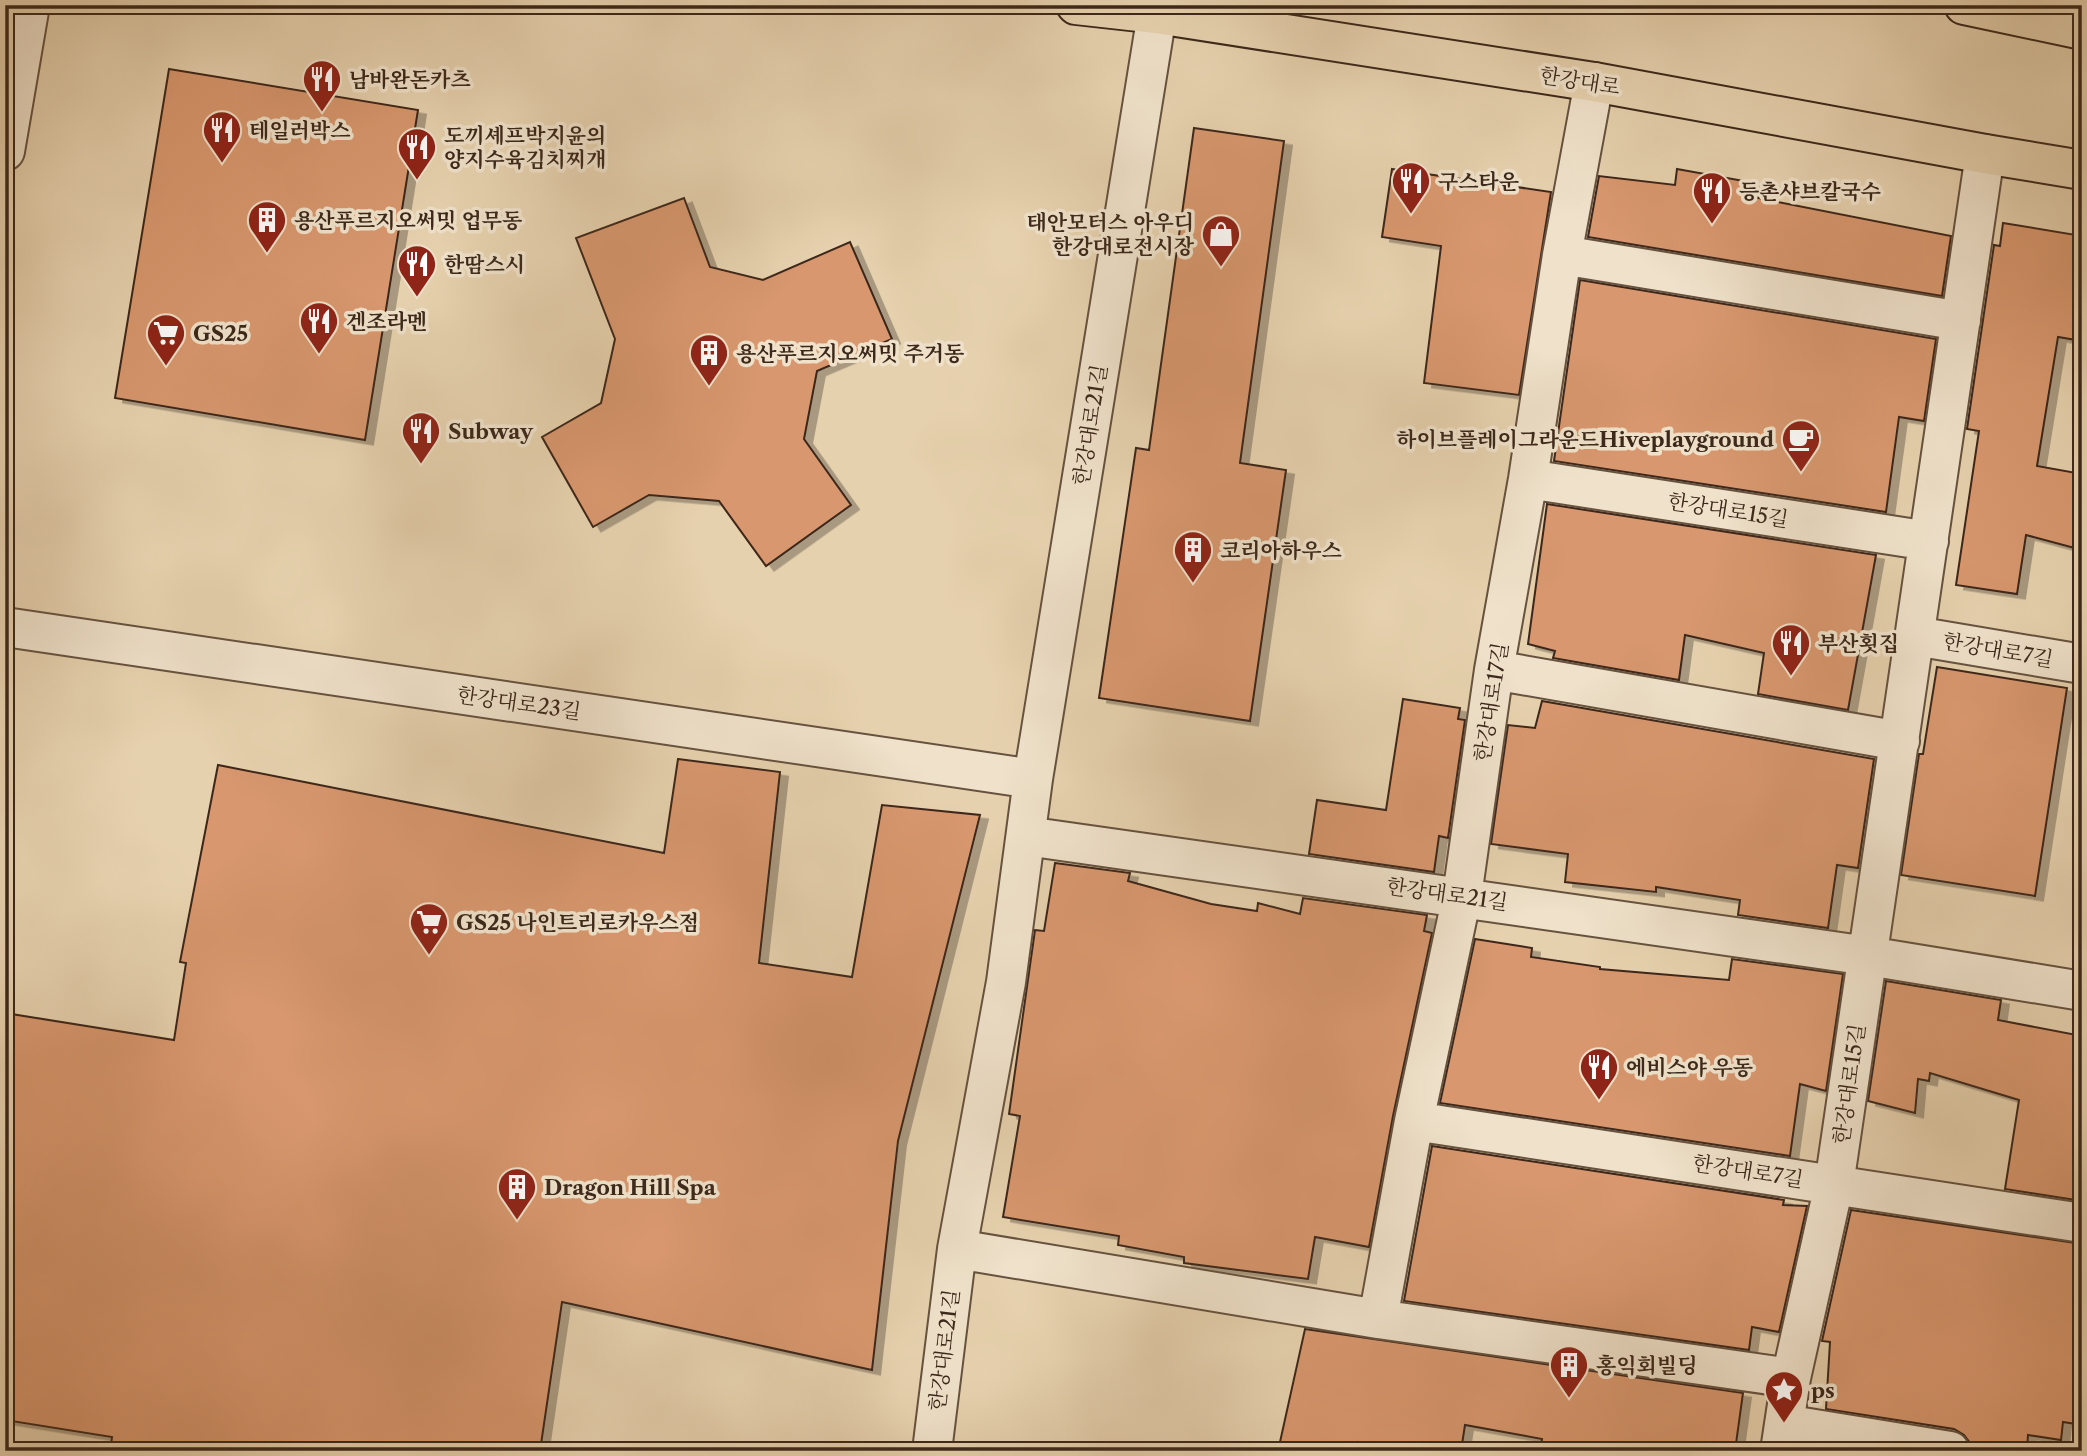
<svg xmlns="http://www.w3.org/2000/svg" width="2087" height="1456" viewBox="0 0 2087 1456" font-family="'Libre Caslon Text','Noto Serif KR',serif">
  <defs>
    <filter id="shadow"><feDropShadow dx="8" dy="4.5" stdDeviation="0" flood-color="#0004"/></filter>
  </defs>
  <rect width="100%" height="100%" fill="#e6d1ae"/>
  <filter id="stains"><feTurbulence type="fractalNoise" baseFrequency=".00286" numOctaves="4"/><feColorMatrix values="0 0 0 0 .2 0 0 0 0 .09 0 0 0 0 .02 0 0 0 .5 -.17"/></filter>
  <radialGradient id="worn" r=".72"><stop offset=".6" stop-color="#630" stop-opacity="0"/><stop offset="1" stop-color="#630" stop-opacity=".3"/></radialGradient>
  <path fill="#d8976e" stroke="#3c281a" stroke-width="2" filter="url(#shadow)" d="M 169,69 L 418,110 L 365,440 L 115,398 Z
    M 1194,128 L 1284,141 L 1240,463 L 1286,470 L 1250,721 L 1099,698 L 1136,448 L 1149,450 Z
    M 1392,169 L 1551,192 L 1519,395 L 1424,383 L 1441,246 L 1382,237 Z
    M 1677,169 L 1755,183 L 1753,197 L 1951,236 L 1942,296 L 1588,237 L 1599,176 L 1675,185 Z
    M 684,198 L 710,267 L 763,280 L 850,242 L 892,339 L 817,371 L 804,439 L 851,505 L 766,566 L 719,501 L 649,495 L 593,527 L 542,437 L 601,403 L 615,339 L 576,238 Z
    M 2003,223 L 2082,236 L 2082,341 L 2058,337 L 2037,466 L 2082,474 L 2082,550 L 2026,535 L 2017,594 L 1956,585 L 1979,431 L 1967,429 L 1994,245 L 2000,246 Z
    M 1580,280 L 1936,339 L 1924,421 L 1899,417 L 1886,512 L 1554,461 Z
    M 1547,504 L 1876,555 L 1848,710 L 1758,694 L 1764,653 L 1685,635 L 1679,680 L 1553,658 L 1555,651 L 1528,644 Z
    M 1937,667 L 2067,688 L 2035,896 L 1901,875 L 1919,754 L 1923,754 Z
    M 1403,699 L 1460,708 L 1458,719 L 1465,720 L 1448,838 L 1439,836 L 1434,872 L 1309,854 L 1317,800 L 1386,810 Z
    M 1542,701 L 1874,759 L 1858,868 L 1837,865 L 1828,928 L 1738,915 L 1740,900 L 1656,887 L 1656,892 L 1565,882 L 1568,854 L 1491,844 L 1508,725 L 1535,728 Z
    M 678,759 L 780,772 L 759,963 L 852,977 L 882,805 L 980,815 L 898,1141 L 872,1370 L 562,1302 L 540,1451 L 110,1451 L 112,1437 L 5,1420 L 5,1013 L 174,1040 L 186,963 L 180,962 L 218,765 L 664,853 Z
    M 1055,863 L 1130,873 L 1128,881 L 1211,904 L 1257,911 L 1258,903 L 1300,914 L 1303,898 L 1427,915 L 1424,931 L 1432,933 L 1393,1116 L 1369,1247 L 1315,1237 L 1308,1279 L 1184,1263 L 1184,1257 L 1118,1245 L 1119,1236 L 1003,1217 L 1020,1116 L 1009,1114 L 1035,930 L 1044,931 Z
    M 1475,939 L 1532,948 L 1531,957 L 1600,967 L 1600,969 L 1729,980 L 1732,959 L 1843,974 L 1826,1091 L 1800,1084 L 1790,1156 L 1440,1103 Z
    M 1886,981 L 2001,1000 L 1998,1020 L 2082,1036 L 2082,1201 L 2005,1189 L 2019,1100 L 1930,1073 L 1929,1081 L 1918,1079 L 1915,1113 L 1868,1101 Z
    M 1432,1146 L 1784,1200 L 1783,1205 L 1807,1206 L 1779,1332 L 1752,1327 L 1749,1350 L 1404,1301 Z
    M 1851,1210 L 2082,1244 L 2082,1425 L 2063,1422 L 2061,1440 L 2028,1435 L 2027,1451 L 1971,1451 L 1970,1443 L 1964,1435 L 1954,1429 L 1826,1409 L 1830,1342 L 1822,1341 Z
    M 1305,1329 L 1743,1393 L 1735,1451 L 1540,1451 L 1542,1439 L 1465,1425 L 1461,1451 L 1396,1451 L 1358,1442 L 1355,1451 L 1278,1451 Z"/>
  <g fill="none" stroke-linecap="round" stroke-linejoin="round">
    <g stroke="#66523f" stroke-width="42">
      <path id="street" d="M 5,151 L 30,5
        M 1562,255 L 1961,321
        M 1528,479 L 1929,541
        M 5,627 L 1033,779
        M 1915,636 L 2082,664
        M 1494,670 L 1900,741
        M 1026,836 L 1868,956 L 2082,991
        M 1414,1121 L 2082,1223
        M 957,1249 L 1378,1319 L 1791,1378
        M 1378,1319 L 1414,1121 L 1462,896 L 1494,670 L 1528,479 L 1562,255 L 1594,82
        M 1784,1424 L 1950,1451
        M 932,1451 L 957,1249 L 1006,982 L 1033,779 L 1157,14
        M 1780,1451 L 1791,1378 L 1834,1185 L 1985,154"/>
    </g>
    <g stroke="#3c281a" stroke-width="42">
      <path id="primary" d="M 1076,5 L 1157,14 L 1594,82 L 1985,154 L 2082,170
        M 1964,5 L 2082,30"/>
    </g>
    <use href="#street" stroke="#efe1ca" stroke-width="38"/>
    <use href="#primary" stroke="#e6d1ae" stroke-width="38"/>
  </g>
  <defs>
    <g id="restaurant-pin" transform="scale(2.0125)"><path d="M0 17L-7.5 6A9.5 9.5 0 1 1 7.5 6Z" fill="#8f2418" stroke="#efe1ca"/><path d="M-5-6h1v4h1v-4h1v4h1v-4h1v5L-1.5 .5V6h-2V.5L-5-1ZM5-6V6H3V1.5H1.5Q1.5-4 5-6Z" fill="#fff"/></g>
    <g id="building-pin" transform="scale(2.0125)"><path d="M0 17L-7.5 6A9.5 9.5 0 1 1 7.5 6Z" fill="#8f2418" stroke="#efe1ca"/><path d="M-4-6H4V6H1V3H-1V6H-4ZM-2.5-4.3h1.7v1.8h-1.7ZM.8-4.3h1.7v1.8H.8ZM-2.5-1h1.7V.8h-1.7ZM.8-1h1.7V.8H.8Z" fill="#fff"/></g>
    <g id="shop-pin" transform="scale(2.0125)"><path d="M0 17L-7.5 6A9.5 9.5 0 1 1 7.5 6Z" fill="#8f2418" stroke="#efe1ca"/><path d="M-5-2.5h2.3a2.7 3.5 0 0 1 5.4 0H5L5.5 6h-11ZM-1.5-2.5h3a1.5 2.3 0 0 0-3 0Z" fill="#fff"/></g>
    <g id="supermarket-pin" transform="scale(2.0125)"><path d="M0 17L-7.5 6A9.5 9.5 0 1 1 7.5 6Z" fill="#8f2418" stroke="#efe1ca"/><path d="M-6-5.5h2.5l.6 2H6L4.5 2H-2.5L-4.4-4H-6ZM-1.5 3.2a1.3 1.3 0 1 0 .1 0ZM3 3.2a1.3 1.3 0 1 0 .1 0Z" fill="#fff"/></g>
    <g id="cafe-pin" transform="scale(2.0125)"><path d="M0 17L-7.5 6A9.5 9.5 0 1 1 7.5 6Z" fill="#8f2418" stroke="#efe1ca"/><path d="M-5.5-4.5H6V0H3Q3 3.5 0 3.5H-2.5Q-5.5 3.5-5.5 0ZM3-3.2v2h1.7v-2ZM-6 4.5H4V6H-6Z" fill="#fff"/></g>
    <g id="sight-pin" transform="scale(2.0125)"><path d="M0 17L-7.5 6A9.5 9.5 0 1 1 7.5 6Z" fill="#8f2418" stroke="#efe1ca"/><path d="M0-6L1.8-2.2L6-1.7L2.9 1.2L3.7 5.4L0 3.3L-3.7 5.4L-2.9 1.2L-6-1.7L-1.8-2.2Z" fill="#fff"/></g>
  </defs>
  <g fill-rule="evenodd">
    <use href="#restaurant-pin" x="322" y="79"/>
    <use href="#restaurant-pin" x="222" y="130"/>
    <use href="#restaurant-pin" x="417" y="147"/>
    <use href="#restaurant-pin" x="1411" y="181"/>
    <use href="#restaurant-pin" x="1712" y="191"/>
    <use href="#building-pin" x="267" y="220"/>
    <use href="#shop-pin" x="1221" y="234"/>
    <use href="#restaurant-pin" x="417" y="264"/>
    <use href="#restaurant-pin" x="319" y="321"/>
    <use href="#supermarket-pin" x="166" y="333"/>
    <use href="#building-pin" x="709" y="353"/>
    <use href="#restaurant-pin" x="421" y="431"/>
    <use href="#cafe-pin" x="1801" y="439"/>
    <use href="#building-pin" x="1193" y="550"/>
    <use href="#restaurant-pin" x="1791" y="643"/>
    <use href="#supermarket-pin" x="429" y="922"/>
    <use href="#restaurant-pin" x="1599" y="1067"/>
    <use href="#building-pin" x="517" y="1187"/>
    <use href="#building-pin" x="1569" y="1365"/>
    <use href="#sight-pin" x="1784" y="1390"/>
  </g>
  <g text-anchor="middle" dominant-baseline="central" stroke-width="7" stroke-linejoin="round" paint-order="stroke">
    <g font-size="21" font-weight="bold" fill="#3c281a" stroke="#efe1ca" text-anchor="start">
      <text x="349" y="79">남바완돈카츠</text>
      <text x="249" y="130">테일러박스</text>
      <text x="444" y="135">도끼셰프박지윤의<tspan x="444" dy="24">양지수육김치찌개</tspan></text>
      <text x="1438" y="181">구스타운</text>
      <text x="1739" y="191">등촌샤브칼국수</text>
      <text x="294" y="220">용산푸르지오써밋 업무동</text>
      <text x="1194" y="222" text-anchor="end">태안모터스 아우디<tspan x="1194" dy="24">한강대로전시장</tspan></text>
      <text x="444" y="264">한땀스시</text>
      <text x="346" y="321">겐조라멘</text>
      <text x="193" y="333">GS25</text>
      <text x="736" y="353">용산푸르지오써밋 주거동</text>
      <text x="448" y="431">Subway</text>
      <text x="1774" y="439" text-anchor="end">하이브플레이그라운드Hiveplayground</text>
      <text x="1220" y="550">코리아하우스</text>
      <text x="1818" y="643">부산횟집</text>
      <text x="456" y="922">GS25 나인트리로카우스점</text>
      <text x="1626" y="1067">에비스야 우동</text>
      <text x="544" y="1187">Dragon Hill Spa</text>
      <text x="1596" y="1365">홍익회빌딩</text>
      <text x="1811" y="1390">ps</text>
    </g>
    <g font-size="21" fill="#3c281a" stroke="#efe1ca">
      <text transform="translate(1580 81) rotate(9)">한강대로</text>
      <text transform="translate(1090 425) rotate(-81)">한강대로21길</text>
      <text transform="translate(1728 510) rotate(9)">한강대로15길</text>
      <text transform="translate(1998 650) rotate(10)">한강대로7길</text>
      <text transform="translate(1491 702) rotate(-81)">한강대로17길</text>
      <text transform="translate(519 703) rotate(8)">한강대로23길</text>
      <text transform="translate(1447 894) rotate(8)">한강대로21길</text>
      <text transform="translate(1849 1084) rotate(-82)">한강대로15길</text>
      <text transform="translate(1748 1171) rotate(9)">한강대로7길</text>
      <text transform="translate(944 1350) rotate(-83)">한강대로21길</text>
    </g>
  </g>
  <rect width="2087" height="1456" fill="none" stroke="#e6d1ae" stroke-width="28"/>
  <rect x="7" y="7" width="2073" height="1442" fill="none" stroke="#3c281a" stroke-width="3.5"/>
  <rect x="14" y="14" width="2059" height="1428" fill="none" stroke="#3c281a" stroke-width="2"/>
  <rect width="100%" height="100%" filter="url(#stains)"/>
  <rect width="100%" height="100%" fill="url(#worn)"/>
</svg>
